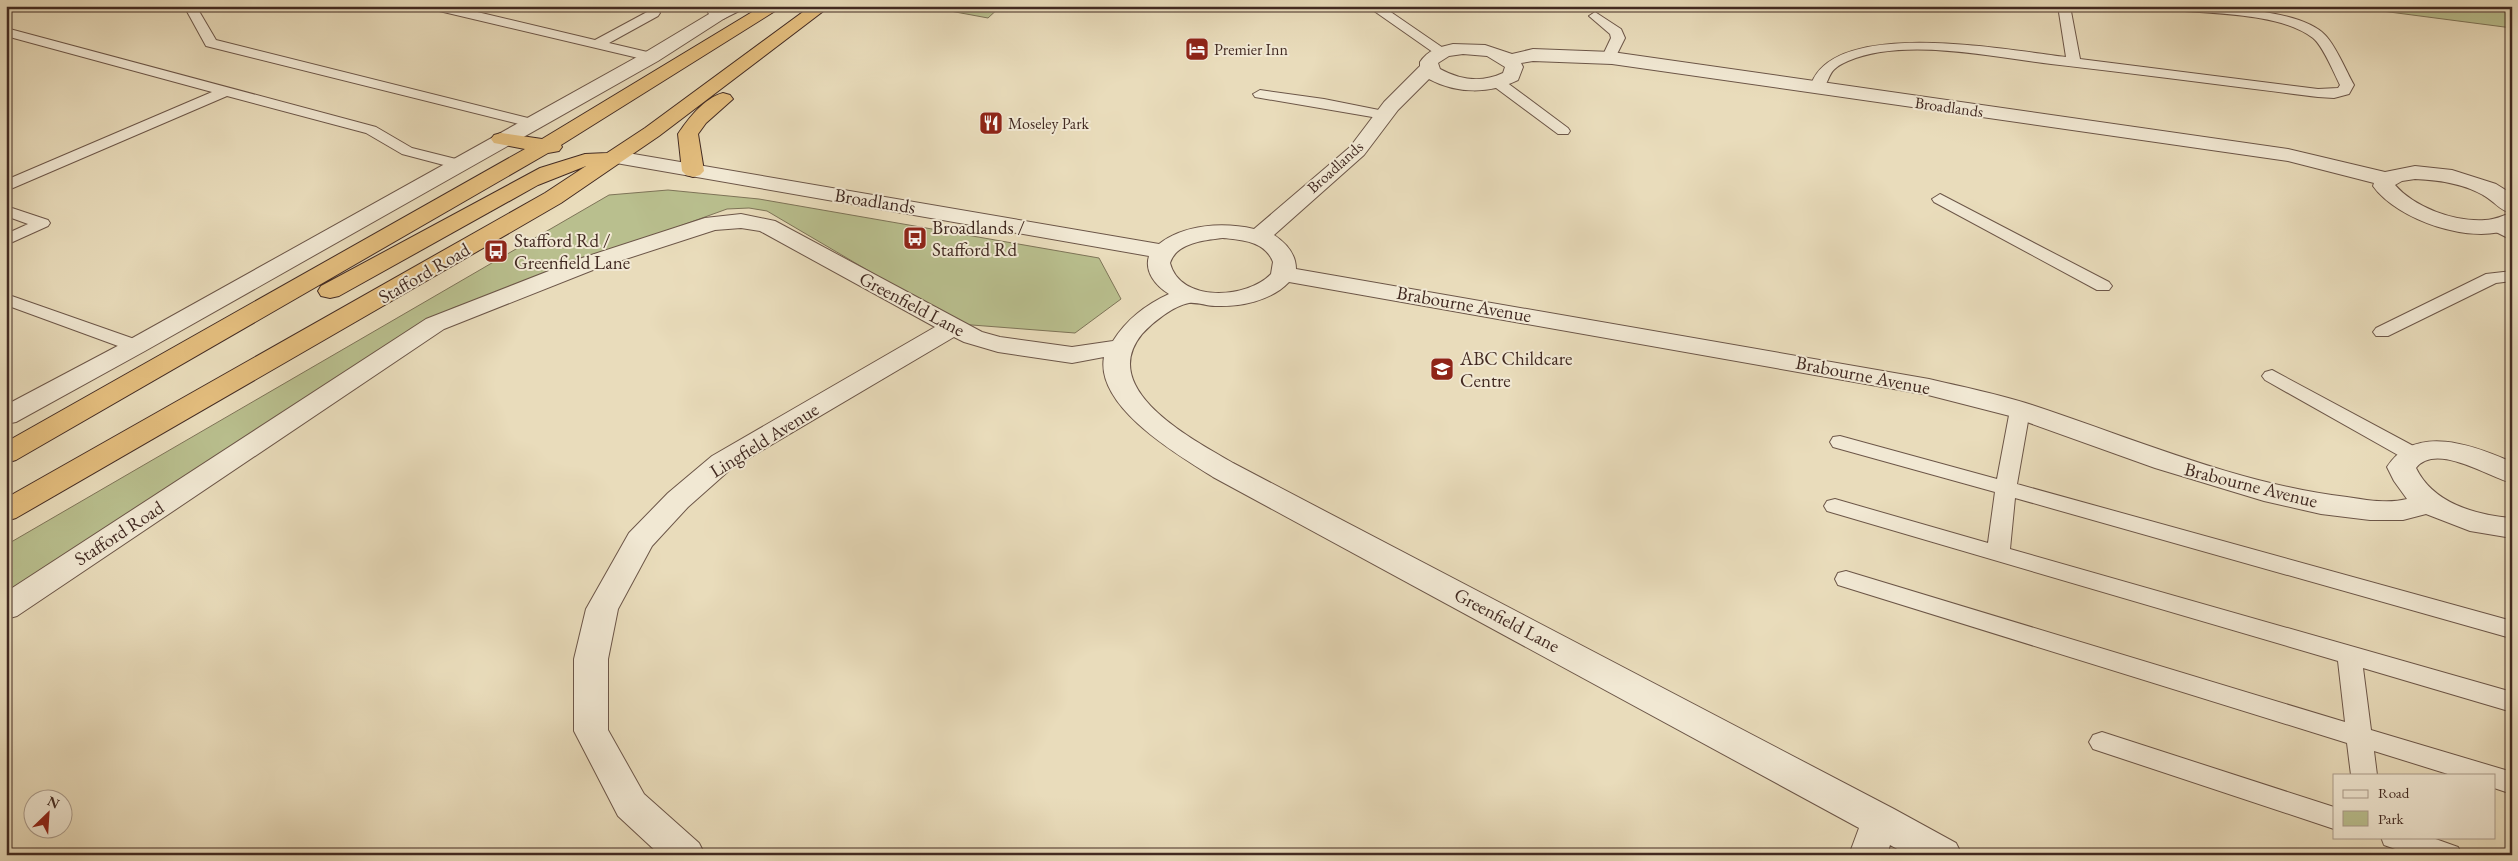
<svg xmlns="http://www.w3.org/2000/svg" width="2518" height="861" viewBox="0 0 2518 861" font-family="'EB Garamond',serif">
  <rect width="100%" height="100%" fill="#e9dcbb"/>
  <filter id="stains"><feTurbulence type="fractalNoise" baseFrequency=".004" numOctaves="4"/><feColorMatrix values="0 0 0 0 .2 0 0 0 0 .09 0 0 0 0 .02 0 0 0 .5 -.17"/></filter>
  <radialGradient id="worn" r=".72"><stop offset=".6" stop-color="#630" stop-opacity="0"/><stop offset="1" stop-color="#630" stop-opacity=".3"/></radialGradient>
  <path fill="#b9bf8e" stroke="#7e7458" d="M 923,6 L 1001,6 L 988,18 Z
    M 2341,6 L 2512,6 L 2512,28 L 2351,7 Z
    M 668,190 L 759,199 L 1099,258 L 1121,299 L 1075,333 L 959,324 L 767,211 L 749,208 L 727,209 L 453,308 L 6,600 L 6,545 L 609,195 Z"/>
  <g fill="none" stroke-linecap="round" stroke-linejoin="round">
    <g stroke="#6c5648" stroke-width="2">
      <path id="service" d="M 184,6 L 196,6 L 216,40 L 536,120 L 538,123 L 531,127 L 206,46 Z
        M 429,6 L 452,6 L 595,40 L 647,12 L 644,6 L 656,6 L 660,13 L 658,16 L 609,43 L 656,54 L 658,57 L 651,61 L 435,10 Z
        M 732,6 L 749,6 L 723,19 L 715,19 L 713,16 Z
        M 1367,6 L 1382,6 L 1449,52 L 1447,55 L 1437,55 Z
        M 2058,6 L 2070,6 L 2080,59 L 2318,89 L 2338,88 L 2340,85 C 2334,73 2323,46 2313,38 C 2281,13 2214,14 2174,10 L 2168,6 C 2205,6 2298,7 2325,35 C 2336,46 2346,71 2354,85 L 2349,94 L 2334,98 L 2318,97 C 2229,86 2140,74 2051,64 C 1991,57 1905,37 1848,61 C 1827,70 1832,76 1822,91 L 1817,92 L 1810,88 C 1829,15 2011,51 2066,57 Z
        M 1595,12 L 1621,29 L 1625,38 L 1614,60 L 1604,60 L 1602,57 L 1611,38 L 1610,34 L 1589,16 Z
        M 6,28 L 376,127 L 412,148 L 464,161 L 467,164 L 459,169 L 402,154 L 366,133 L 227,96 L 6,191 L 6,180 L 212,92 L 6,36 Z
        M 1497,78 L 1502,79 L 1568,128 L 1570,131 L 1568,134 L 1558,134 L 1492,85 L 1490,82 Z
        M 1260,90 L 1324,99 L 1384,111 L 1391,115 L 1384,119 L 1255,97 L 1253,94 Z
        M 1940,194 L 2109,282 L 2112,286 L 2109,290 L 2097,290 L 1934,202 L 1932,199 Z
        M 6,206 L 48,220 L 50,223 L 48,226 L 6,245 L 6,234 L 28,224 L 6,216 Z
        M 2496,221 L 2512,228 L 2512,240 L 2490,229 L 2488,226 L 2490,223 Z
        M 2512,271 L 2512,281 L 2496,283 L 2388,336 L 2376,336 L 2373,332 L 2376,328 L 2486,274 Z
        M 6,294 L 143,342 L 145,346 L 143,350 L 129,350 L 6,305 Z
        M 2272,370 L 2419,449 L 2422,454 L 2419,459 L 2412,461 L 2405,459 L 2265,380 L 2262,376 L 2265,372 Z
        M 2020,404 L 2027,406 L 2030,410 L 2017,484 L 2512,621 L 2512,635 L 2507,637 L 2015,498 L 2010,549 L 2512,692 L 2512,712 L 2363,668 L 2371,730 L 2512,772 L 2512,794 L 2494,788 L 2494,775 L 2451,775 L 2374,751 L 2377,775 L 2351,775 L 2347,743 L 1838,585 L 1835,579 L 1838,573 L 1846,571 L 2345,722 L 2338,661 L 1827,511 L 1824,506 L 1827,501 L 1835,499 L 1988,543 L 1995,492 L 1833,447 L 1830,442 L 1833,437 L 1840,436 L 1997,479 L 2010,410 L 2013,406 Z
        M 2102,732 L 2334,807 L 2334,829 L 2093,749 L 2089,742 L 2093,735 Z
        M 2381,837 L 2430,837 L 2458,847 L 2462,855 L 2412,855 L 2384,845 Z"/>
    </g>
    <g stroke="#6c5648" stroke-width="2">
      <path id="minor" d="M 704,6 L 721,6 L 728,16 L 658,61 L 145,351 L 16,422 L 6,424 L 6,405 L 127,341 L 644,53 L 709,14 Z
        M 1453,44 L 1485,45 L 1512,54 L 1533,49 L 1612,52 L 2288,149 L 2385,172 L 2415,166 L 2452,170 L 2496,184 L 2512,194 L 2512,228 C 2473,246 2397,220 2373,186 L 2374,183 L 2288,161 L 1612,64 L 1533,61 L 1521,63 L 1523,67 L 1518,80 C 1490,94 1457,94 1429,79 L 1398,110 L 1364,155 L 1274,235 C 1286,243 1296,254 1296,269 L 1929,379 C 1963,387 1998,394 2032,405 C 2135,439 2238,484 2347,497 C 2366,500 2388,504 2407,499 L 2394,481 L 2387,467 C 2415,423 2473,445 2512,462 L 2512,483 C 2488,477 2436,442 2416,468 C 2433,503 2475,515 2512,518 L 2512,538 L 2470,531 L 2426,514 L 2403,520 L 2370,520 L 2321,514 L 2264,501 L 2155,468 L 2010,416 L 1928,395 L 1289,282 C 1271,301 1240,307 1215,306 C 1207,306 1197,302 1189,303 C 1173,306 1153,322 1142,334 C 1096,390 1194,440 1233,463 L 1894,809 L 1956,843 L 1962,855 L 1908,855 L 1890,845 L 1887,855 L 1849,855 L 1859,828 L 1213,477 C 1178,455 1095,407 1104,357 L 1072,363 L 998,352 L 964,342 L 954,337 L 732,468 L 688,507 L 652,546 L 618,609 L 608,659 L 608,730 L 644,794 L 699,843 L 705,855 L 660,855 L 618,816 L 574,731 L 574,659 L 586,609 L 629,533 L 668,493 L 712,456 L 935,327 L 760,231 L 741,228 L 715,230 L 598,268 L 444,329 L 17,616 L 6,619 L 6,592 L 426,319 L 582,258 L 705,218 L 741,214 L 775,221 L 982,332 L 1000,337 L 1072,347 L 1113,341 C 1127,319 1145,305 1169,294 C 1156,286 1144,272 1149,256 L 616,163 L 609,161 L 606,157 L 609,153 L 616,151 L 1159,244 C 1184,224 1224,222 1254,229 L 1350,147 L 1384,102 L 1420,66 L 1420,62 C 1428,50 1439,47 1453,44 ZM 1463,54 L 1487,56 L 1505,67 L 1503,73 C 1482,83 1460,80 1440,69 L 1438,63 L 1449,56 ZM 2415,179 C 2438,180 2462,183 2483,195 C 2493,200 2500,211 2511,213 C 2502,216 2494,220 2485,220 C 2455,222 2415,208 2395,185 L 2402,181 ZM 1223,238 C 1242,240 1265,241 1273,262 L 1271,274 C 1247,299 1180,303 1170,263 C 1176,243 1205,240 1223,238 Z"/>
    </g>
    <g stroke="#422a22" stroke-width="2">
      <path id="trunk" d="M 762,6 L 783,6 L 561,145 L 562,147 L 559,151 L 548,153 L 16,460 L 6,463 L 6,442 L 525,149 L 494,143 L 491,139 L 494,135 L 501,133 L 542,139 Z
        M 811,6 L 830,6 L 659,136 L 561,203 L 16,518 L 6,521 L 6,498 L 545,193 L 586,166 L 538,185 L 339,296 L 330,298 L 321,296 L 318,291 L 321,286 L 540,168 L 585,154 L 607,153 L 645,128 Z
        M 723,93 L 730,95 L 733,99 L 706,123 L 698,134 L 704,171 L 700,175 L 693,177 L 686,175 L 682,171 L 678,134 C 688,119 704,98 723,93 Z"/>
    </g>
    <use href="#service" fill="#f1e8d3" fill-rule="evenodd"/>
    <use href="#minor" fill="#f1e8d3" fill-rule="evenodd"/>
    <use href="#trunk" fill="#e4be7e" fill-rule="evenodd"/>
  </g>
  <defs>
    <g id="hotel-square" transform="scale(1.25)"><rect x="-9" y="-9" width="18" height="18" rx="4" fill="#8f2418" stroke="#f1e8d3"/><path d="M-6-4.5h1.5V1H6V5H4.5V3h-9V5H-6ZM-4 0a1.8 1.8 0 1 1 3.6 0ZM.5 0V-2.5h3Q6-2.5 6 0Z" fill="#fff"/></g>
    <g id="restaurant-square" transform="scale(1.25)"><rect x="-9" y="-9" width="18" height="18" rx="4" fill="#8f2418" stroke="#f1e8d3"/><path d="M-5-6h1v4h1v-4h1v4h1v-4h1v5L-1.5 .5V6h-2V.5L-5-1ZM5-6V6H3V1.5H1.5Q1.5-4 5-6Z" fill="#fff"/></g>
    <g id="bus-square" transform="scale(1.25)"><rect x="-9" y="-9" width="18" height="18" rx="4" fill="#8f2418" stroke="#f1e8d3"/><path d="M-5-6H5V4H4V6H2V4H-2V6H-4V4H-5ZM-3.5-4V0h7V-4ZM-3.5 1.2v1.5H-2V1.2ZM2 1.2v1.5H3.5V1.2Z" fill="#fff"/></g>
    <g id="school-square" transform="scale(1.25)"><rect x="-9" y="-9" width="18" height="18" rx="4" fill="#8f2418" stroke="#f1e8d3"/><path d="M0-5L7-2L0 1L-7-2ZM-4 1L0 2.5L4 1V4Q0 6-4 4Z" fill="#fff"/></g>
  </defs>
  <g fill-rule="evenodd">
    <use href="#hotel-square" x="1197" y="49"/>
    <use href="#restaurant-square" x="991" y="123"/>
    <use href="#bus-square" x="915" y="238"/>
    <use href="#bus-square" x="496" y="251"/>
    <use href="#school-square" x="1442" y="369"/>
  </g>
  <g text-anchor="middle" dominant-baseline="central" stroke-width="4" stroke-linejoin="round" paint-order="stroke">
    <g font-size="16" fill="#422a22" stroke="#f1e8d3" text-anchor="start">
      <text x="1214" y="49">Premier Inn</text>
      <text x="1008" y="123">Moseley Park</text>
    </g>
    <g font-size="16" fill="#422a22" stroke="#f1e8d3">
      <text transform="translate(1949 107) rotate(8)">Broadlands</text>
      <text transform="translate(1335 167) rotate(-42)">Broadlands</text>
    </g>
    <g font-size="19" fill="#422a22" stroke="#f1e8d3">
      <text transform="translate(875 201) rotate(9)">Broadlands</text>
      <text transform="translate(424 273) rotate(-30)">Stafford Road</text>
      <text transform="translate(912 304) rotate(28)">Greenfield Lane</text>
      <text transform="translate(1464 304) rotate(10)">Brabourne Avenue</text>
      <text transform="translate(1863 375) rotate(11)">Brabourne Avenue</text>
      <text transform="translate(764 440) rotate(-32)">Lingfield Avenue</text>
      <text transform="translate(2251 485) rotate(14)">Brabourne Avenue</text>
      <text transform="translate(119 533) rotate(-33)">Stafford Road</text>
      <text transform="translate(1507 620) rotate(28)">Greenfield Lane</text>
    </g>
    <g font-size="19" fill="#422a22" stroke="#f1e8d3" text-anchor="start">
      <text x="932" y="227">Broadlands /<tspan x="932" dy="22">Stafford Rd</tspan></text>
      <text x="514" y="240">Stafford Rd /<tspan x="514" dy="22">Greenfield Lane</tspan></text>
      <text x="1460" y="358">ABC Childcare<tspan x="1460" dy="22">Centre</tspan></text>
    </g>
  </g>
  <rect width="2518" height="861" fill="none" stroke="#e9dcbb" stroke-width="25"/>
  <rect x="8" y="8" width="2503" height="846" fill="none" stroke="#422a22" stroke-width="2.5"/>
  <rect x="12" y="12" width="2493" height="836" fill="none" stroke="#422a22"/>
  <rect x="2333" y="774" width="162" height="65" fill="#f1e8d3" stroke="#ab9c8c"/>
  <rect x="2343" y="790" width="25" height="8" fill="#f1e8d3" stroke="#ab9c8c"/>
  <text x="2378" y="798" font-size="15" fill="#422a22">Road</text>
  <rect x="2343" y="811" width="25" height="15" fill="#b9bf8e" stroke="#ab9c8c"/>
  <text x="2378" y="824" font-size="15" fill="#422a22">Park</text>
  <g transform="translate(48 814) rotate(25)"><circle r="24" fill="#f1e8d3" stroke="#ab9c8c"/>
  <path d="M0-4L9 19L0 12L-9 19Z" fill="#8f2418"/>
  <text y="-8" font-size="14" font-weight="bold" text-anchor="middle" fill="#422a22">N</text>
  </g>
  <rect width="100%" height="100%" filter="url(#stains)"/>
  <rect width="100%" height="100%" fill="url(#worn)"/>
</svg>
